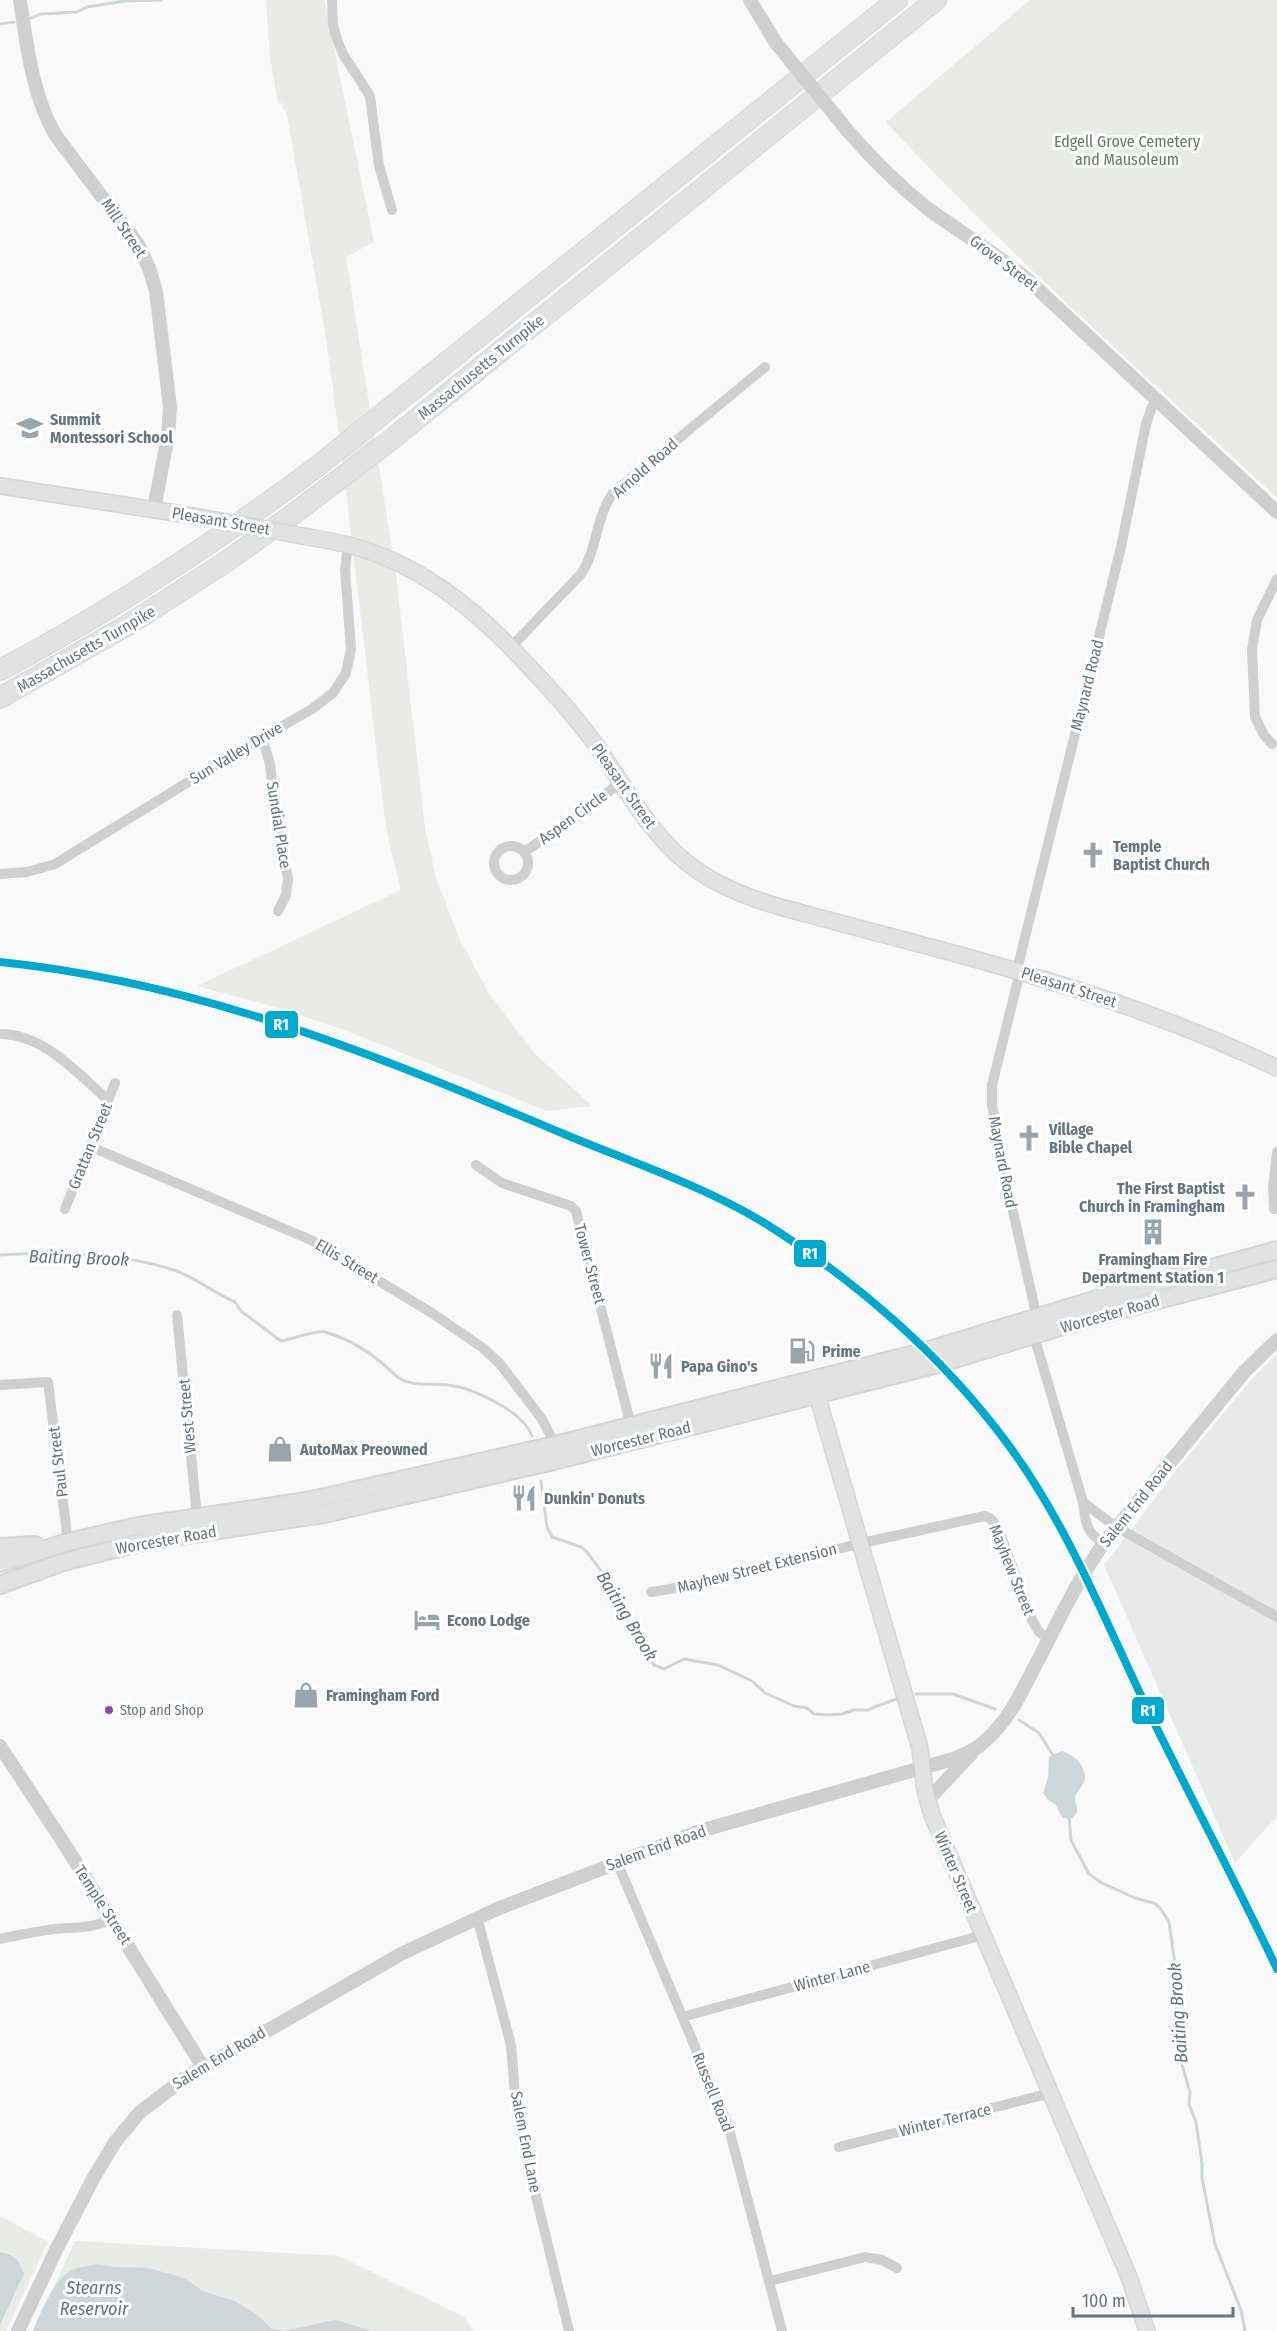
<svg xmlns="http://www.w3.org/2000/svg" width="1277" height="2331" viewBox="0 0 1277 2331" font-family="'Fira Sans Condensed',sans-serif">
  <rect width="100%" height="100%" fill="#f9f9f9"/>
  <path fill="#e8e9e9" d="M 1277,1354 L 1277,1816 L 1235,1863 L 1104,1565 L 1177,1469 L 1252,1379 Z"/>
  <path fill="#e8ebe6" d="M 266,0 L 324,0 L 374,242 L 346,257 L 396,575 L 425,828 L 436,878 L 460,940 L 488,992 L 534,1053 L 592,1106 L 547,1111 L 347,1031 L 275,1007 L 197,986 L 401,890 L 390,846 L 384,813 L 341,449 L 326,338 L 286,109 L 283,109 L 282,103 L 278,103 L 270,56 Z
    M 1030,0 L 1277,0 L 1277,498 C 1145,374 1008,255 886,122 Z
    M 0,2216 L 48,2242 L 6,2331 L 0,2331 L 0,2325 L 24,2274 L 11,2254 L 0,2252 Z
    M 75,2241 L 339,2256 L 464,2317 L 473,2331 L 33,2331 Z"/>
  <path fill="#ced6d9" d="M 1061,1751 C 1073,1753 1089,1768 1084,1782 C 1082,1787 1076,1792 1075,1798 C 1075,1804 1078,1807 1077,1812 C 1074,1819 1068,1820 1062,1817 L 1055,1804 L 1047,1799 L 1043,1793 L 1048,1777 L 1049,1757 Z
    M 0,2252 C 15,2254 19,2260 24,2274 L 0,2325 Z
    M 97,2264 L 115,2267 L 147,2268 L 178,2276 L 191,2282 L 202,2291 L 235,2301 L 256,2314 L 272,2329 L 284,2331 L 335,2320 L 373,2331 L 33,2331 C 39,2315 54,2280 70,2271 C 78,2267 88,2266 97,2264 Z"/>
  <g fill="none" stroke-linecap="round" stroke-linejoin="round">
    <path stroke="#ced6d9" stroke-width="3" d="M 31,18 L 41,14 L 77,12 L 87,7 L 125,1 L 161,0
      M 0,24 L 14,22
      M 0,1255 C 55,1251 121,1253 174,1270 C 195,1277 214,1293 235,1302 L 241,1311 L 281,1341 C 293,1339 315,1330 325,1332 C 347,1338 365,1349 382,1363 C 387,1367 393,1374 399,1378 C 414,1387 432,1383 448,1385 C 473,1388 523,1411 532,1436
      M 541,1481 L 547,1527 L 552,1537 L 581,1547 L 587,1552 L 610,1583 L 614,1600 L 625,1614 L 634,1633 L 650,1658 L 654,1665 L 664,1669 L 684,1659 L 718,1665 L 752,1681 L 765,1693 L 794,1706 L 807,1708 L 814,1714 L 826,1715 L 842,1714 L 854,1710 L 867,1710 L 896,1699
      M 916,1694 L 953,1694 L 995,1709
      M 1019,1720 L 1039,1733 L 1054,1757
      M 1069,1816 L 1071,1840 L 1089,1874 L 1102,1883 L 1135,1898 L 1154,1903 L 1160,1908 L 1169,1922 L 1178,1985 L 1174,2000 L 1178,2014 L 1177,2027 L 1184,2036 L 1184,2043 L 1180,2058 L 1190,2092 L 1189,2105 L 1196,2122 L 1202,2163 L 1202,2178 L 1215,2244 L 1241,2310 L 1245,2331"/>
    <g stroke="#d5d6d7" stroke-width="18">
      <path id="secondary" d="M 0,486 L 182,514
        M 330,541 C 414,556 478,610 534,672 C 556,695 577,719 596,745 C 626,788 653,841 698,871 C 738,898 783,908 829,920 C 865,930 901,939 938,949 C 1054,980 1168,1016 1277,1068
        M 817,1395 L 920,1748 L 925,1790 L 932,1815 L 1129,2277 L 1147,2331"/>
    </g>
    <g stroke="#d5d6d6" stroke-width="20">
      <path id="trunk" d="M 0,1547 L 35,1545
        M 0,1563 L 68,1542 L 138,1526 L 307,1501 L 555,1445 L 926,1351 L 1097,1299 L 1277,1250
        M 0,1585 L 63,1562 L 147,1541 L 324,1514 L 554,1461 L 938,1364 L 1100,1315 L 1277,1269"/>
    </g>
    <g stroke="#d5d6d6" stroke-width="22">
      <path id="motorway" d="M 0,670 C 110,612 214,543 314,469 L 897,0
        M 0,698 L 128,625 L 227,561 L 292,515 L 387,443 L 936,0"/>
    </g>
    <path stroke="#cecfd0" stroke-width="10" d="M 332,0 L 333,25 L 337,39 L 343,54 L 370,96 L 379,166 L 392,210
      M 511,647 L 581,574 C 598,549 595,516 614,492 L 765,367
      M 262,737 L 270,764 L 277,827 L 288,878 L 286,895 L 278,911
      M 1272,744 L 1264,735 L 1255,717 L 1252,649 L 1257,620 L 1277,579
      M494 863a17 17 0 1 1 34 0a17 17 0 1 1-34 0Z
      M 524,852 L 576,817 L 621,782
      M 0,874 L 27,872 L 55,864 L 237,752 L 312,709 L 333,693 L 346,673 L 351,649 L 345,570 L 348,544
      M 1017,970 L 1121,547 L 1146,424 L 1152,407 L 1157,400
      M 1020,972 L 992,1085 L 992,1105 L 1012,1207 L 1037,1318
      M 0,1034 C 44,1034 77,1073 108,1100
      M 89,1146 L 311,1240 L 432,1313 L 483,1348 L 500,1364 L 542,1419 L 555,1445
      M 1277,1152 L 1273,1187 L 1274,1209 L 1277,1209
      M 476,1165 L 502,1183 L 571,1206 L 576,1211 L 631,1426
      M 65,1209 L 115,1083
      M 177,1315 L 197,1516
      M 1034,1336 L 1083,1502 C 1085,1522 1086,1533 1104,1543
      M 0,1385 L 48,1382 L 68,1542
      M 1083,1502 L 1116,1527 L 1277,1617
      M 651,1592 L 688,1586 L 862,1543 L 985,1516 L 991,1519 L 998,1528 L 1032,1620 L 1039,1632 L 1049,1639
      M 617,1862 L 728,2125 L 782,2331
      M 477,1917 L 511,2045 L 516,2108 L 522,2139 L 569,2331
      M 0,1939 C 19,1935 37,1931 56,1929 C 76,1927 94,1929 111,1918
      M 682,2017 L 983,1935
      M 839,2147 L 1051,2093
      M 770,2281 L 865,2257 L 882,2260 L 897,2268"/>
    <path stroke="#cecfd0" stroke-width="14" d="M 20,0 C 27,46 32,95 56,136 L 139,246 L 149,268 L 156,291 L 170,407 L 168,436 L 154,509
      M 750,0 L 776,43
      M 847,130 C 871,158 898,185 927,208 C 961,233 997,254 1029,281 L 1277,512
      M 0,1746 L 65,1845 L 203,2067
      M 927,1801 L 971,1754
      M 18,2331 L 57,2248 L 94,2177 L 115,2142 L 140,2112 L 185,2078 L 401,1954 L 497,1909 L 700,1831 L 953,1759 C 965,1754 976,1750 985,1741 C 1007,1722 1021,1694 1034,1668 C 1056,1626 1076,1582 1104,1543 L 1244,1372 L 1277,1340"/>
    <use href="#secondary" stroke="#e1e2e2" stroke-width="15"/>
    <use href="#trunk" stroke="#e1e2e2" stroke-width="16"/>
    <use href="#motorway" stroke="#e1e2e2" stroke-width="20"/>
    <g stroke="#d5d6d7" stroke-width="18" stroke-linecap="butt">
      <path id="secondary-bridge" d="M 182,514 L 330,541"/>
    </g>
    <path stroke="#cecfd0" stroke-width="14" d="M 776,43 L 847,130"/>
    <use href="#secondary-bridge" stroke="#e1e2e2" stroke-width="15"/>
    <g stroke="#fff" stroke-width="12">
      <path id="rail-1" d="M 0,962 C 198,982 382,1057 564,1134 C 631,1162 701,1185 763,1222 C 855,1280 942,1355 1007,1443 C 1066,1522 1103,1616 1145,1704 C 1188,1793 1235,1880 1277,1969"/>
    </g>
    <use href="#rail-1" stroke="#00a9ce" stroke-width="8"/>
  </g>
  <defs>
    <g id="school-bare" transform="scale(2.07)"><path d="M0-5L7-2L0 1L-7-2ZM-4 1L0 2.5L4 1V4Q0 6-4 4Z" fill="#99a4ac" stroke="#fff" stroke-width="2.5" paint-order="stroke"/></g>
    <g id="church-bare" transform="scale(2.07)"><path d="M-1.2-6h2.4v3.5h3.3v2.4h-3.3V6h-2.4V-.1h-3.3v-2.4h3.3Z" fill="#99a4ac" stroke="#fff" stroke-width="2.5" paint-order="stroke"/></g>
    <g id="building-bare" transform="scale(2.07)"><path d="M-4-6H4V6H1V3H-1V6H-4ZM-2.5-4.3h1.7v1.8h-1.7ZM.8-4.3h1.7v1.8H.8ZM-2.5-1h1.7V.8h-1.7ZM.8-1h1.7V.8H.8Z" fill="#99a4ac" stroke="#fff" stroke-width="2.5" paint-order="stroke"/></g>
    <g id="fuel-bare" transform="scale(2.07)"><path d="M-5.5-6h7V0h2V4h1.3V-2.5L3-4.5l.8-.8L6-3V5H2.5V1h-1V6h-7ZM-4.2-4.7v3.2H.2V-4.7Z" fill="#99a4ac" stroke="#fff" stroke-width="2.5" paint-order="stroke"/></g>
    <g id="restaurant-bare" transform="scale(2.07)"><path d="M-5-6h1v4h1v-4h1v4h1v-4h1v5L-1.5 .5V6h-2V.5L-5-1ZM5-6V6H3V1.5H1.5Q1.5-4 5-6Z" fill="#99a4ac" stroke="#fff" stroke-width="2.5" paint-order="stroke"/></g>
    <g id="shop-bare" transform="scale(2.07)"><path d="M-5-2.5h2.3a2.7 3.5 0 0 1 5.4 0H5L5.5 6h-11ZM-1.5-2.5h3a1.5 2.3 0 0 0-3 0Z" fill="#99a4ac" stroke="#fff" stroke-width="2.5" paint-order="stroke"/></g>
    <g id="hotel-bare" transform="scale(2.07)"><path d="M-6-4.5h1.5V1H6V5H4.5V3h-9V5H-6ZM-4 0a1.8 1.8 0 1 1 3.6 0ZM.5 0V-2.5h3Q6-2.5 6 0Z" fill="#99a4ac" stroke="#fff" stroke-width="2.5" paint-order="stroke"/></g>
  </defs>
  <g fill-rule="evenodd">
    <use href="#school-bare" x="30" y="428"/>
    <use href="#church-bare" x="1093" y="855"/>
    <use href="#church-bare" x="1029" y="1138"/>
    <use href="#church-bare" x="1245" y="1197"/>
    <use href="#building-bare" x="1153" y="1232"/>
    <use href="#fuel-bare" x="802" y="1351"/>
    <use href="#restaurant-bare" x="661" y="1366"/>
    <use href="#shop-bare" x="280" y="1449"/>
    <use href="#restaurant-bare" x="524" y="1498"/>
    <use href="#hotel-bare" x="427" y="1620"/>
    <use href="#shop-bare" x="306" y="1695"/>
  </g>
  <circle fill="#8e44ad" stroke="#fff" stroke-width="2" cx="109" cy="1710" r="5"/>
  <g text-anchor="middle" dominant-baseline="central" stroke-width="6" stroke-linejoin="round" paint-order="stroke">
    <g font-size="14" fill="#657683" stroke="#fff" text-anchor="start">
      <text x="120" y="1710">Stop and Shop</text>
    </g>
    <g font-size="16" fill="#687a64" stroke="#fff">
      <text x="1127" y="141">Edgell Grove Cemetery<tspan x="1127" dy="18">and Mausoleum</tspan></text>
    </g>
    <g font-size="16" fill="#657683" stroke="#fff">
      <text transform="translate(124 228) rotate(56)">Mill Street</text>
      <text transform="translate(1004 263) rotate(37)">Grove Street</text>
      <text transform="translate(481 367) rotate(-39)">Massachusetts Turnpike</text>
      <text transform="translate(645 468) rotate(-41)">Arnold Road</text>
      <text transform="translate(221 521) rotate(10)">Pleasant Street</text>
      <text transform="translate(86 649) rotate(-30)">Massachusetts Turnpike</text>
      <text transform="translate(1087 685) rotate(-76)">Maynard Road</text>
      <text transform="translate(236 753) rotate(-31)">Sun Valley Drive</text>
      <text transform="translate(624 786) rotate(55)">Pleasant Street</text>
      <text transform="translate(573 817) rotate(-36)">Aspen Circle</text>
      <text transform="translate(279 825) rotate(81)">Sundial Place</text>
      <text transform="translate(1069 987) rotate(18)">Pleasant Street</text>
      <text transform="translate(90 1146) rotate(-68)">Grattan Street</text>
      <text transform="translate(1003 1162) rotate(79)">Maynard Road</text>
      <text transform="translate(347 1261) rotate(31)">Ellis Street</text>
      <text transform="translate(590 1264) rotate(75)">Tower Street</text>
      <text transform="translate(1110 1314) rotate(-16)">Worcester Road</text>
      <text transform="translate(187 1416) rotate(-95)">West Street</text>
      <text transform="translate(641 1439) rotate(-14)">Worcester Road</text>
      <text transform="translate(58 1462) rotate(-97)">Paul Street</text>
      <text transform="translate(1136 1504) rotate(-51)">Salem End Road</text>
      <text transform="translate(166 1540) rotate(-10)">Worcester Road</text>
      <text transform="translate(757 1568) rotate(-14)">Mayhew Street Extension</text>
      <text transform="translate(1012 1570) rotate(68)">Mayhew Street</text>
      <text transform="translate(656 1848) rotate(-20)">Salem End Road</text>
      <text transform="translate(956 1872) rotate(67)">Winter Street</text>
      <text transform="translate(103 1905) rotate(57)">Temple Street</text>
      <text transform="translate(832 1976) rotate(-15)">Winter Lane</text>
      <text transform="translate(219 2058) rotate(-31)">Salem End Road</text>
      <text transform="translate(713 2092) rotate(68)">Russell Road</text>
      <text transform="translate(945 2120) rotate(-14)">Winter Terrace</text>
      <text transform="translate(526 2142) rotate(79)">Salem End Lane</text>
    </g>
    <g font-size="16" font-weight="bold" fill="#657683" stroke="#fff" text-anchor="start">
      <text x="50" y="419">Summit<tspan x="50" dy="18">Montessori School</tspan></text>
      <text x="1113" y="846">Temple<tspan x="1113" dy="18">Baptist Church</tspan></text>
      <text x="1049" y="1129">Village<tspan x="1049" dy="18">Bible Chapel</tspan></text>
      <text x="1225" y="1188" text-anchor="end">The First Baptist<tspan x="1225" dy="18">Church in Framingham</tspan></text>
      <text x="1153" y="1259" text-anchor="middle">Framingham Fire<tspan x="1153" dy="18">Department Station 1</tspan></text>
      <text x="822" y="1351">Prime</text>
      <text x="681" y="1366">Papa Gino's</text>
      <text x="300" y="1449">AutoMax Preowned</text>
      <text x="544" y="1498">Dunkin' Donuts</text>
      <text x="447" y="1620">Econo Lodge</text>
      <text x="326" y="1695">Framingham Ford</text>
    </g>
    <g font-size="18" font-style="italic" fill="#60757c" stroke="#fff">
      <text transform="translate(79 1258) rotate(2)">Baiting Brook</text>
      <text transform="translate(627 1616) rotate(59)">Baiting Brook</text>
      <text transform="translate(1178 2013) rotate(-94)">Baiting Brook</text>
      <text x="94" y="2288">Stearns<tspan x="94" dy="21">Reservoir</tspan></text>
    </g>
  </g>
  <g stroke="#fff" stroke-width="2">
    <rect x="264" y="1010" width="35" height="29" rx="6" fill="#00a9ce"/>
    <rect x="793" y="1239" width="34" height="29" rx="6" fill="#00a9ce"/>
    <rect x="1131" y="1696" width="34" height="29" rx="6" fill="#00a9ce"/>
  </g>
  <g font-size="16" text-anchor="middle" font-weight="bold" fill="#fff">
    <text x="281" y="1030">R1</text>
    <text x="810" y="1259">R1</text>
    <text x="1148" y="1716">R1</text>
  </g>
  <path d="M1073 2307v9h160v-9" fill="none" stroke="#657683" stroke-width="3"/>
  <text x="1082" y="2307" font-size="18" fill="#657683" stroke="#ffffff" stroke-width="4.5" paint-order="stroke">100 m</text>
</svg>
